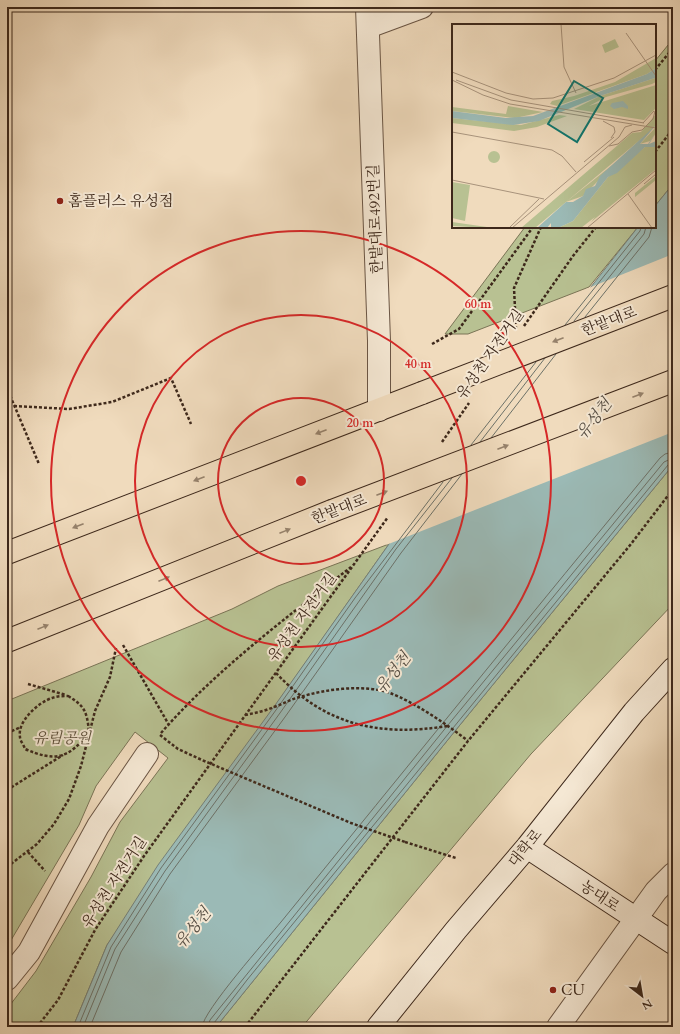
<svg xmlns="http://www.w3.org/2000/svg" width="680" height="1034" viewBox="0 0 680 1034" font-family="Cardo,'Noto Serif KR',serif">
  <rect width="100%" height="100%" fill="#f0dbbd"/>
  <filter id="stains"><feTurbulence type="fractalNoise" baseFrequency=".005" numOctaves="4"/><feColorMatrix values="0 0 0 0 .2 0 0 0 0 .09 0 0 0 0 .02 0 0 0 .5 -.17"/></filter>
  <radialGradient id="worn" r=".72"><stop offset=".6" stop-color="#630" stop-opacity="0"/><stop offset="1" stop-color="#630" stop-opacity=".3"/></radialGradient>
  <path fill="#b8c192" stroke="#7a7456" d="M 673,39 L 673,184 L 655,206 L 655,61 Z
    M 525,227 L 638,227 L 589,287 L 468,334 L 445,334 Z
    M 673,465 L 673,604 L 531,754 L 302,1027 L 216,1027 L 455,731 Z
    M 389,544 L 107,945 L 73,1027 L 7,1027 L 7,1009 L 36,971 L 91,877 L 120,822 L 168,758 L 135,732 L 96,786 L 79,825 L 7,947 L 7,701 L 232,609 L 278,586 Z"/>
  <path fill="#9bbab6" stroke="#758078" d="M 673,184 L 673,465 L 455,731 L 216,1027 L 73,1027 L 107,945 L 158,865 L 273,708 L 389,544 L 638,227 L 655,227 L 655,206 Z"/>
  <path fill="#f0dbbd" d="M 673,254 L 673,432 L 386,545 L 586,289 Z"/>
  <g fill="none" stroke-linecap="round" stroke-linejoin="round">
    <path stroke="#6c7168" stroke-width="1" d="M 585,317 L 649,237 L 652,227
      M 574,321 L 644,234 L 646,227
      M 565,325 L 640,231 L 641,227
      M 491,438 L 556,354
      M 480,442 L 545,358
      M 471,445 L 536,362
      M 78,1027 L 111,947 L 161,868 L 276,710 L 355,598 L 443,482
      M 83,1027 L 115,949 L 165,871 L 280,713 L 396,549 L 452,478
      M 90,1027 L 121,952 L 170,874 L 285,717 L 401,553 L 462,474
      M 202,1027 C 203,1011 267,939 281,922 C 407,767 533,612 660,458 L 665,454 L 673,452
      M 208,1027 L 210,1020 L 448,725 L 664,462 L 673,458
      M 213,1027 L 214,1023 L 247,980 L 668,465 L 673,463"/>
    <g stroke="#6a5544" stroke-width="24">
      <path id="street" d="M 367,7 L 379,341 L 379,410
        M 368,27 L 422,7
        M 7,979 L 29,952 L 98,826 L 147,754
        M 558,1027 L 656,891 L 673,874"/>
    </g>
    <g stroke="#3d281b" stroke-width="24">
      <path id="secondary" d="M 527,847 L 673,943
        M 378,1027 L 456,930 L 527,847 L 634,712 L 673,669"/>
    </g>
    <g stroke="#3d281b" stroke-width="24">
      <path id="primary" d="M 7,553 L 422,393
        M 7,641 L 332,511"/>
    </g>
    <path stroke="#3d281b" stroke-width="2.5" stroke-dasharray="3 2" stroke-linecap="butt" d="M 655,70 L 673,48
      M 655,152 L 673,129
      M 524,326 L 573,256 L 596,227
      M 516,329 L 514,288 L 541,227
      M 432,344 L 459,329 L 533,227
      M 7,393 L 9,393 L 39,464
      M 14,406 L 69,409 L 112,402 L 171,378 L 191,424
      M 442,442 L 469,403
      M 123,645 L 169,725
      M 276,673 C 325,725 378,737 448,726
      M 28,684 L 66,695
      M 68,696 C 85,706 87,712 89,732 C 69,759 55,762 25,749 C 24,745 20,741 20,737 C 17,721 39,702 52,698 C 57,696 63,696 68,696 Z
      M 245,715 C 255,713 265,711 274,707 C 283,704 291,699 300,697 C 326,689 364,684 390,693 C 414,702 448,725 468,741
      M 7,733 L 21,727
      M 161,733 C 216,670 286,618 351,567
      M 7,790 L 63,755
      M 405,842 L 456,858
      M 28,852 L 45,871
      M 7,867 L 37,844 L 54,824 L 69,799 L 81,766 L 95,711 L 110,677 L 116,648
      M 37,1027 L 58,1000 L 95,930 L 144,856 L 388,517
      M 245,1027 L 468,741 L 631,544 L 673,489"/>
    <use href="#street" stroke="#f5e8d4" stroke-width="22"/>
    <use href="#secondary" stroke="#f5e8d4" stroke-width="22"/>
    <use href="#primary" stroke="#f0dbbd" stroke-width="22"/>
    <g stroke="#3d281b" stroke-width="24" stroke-linecap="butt">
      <path id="primary-bridge" d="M 422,393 L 673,296
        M 332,511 L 673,381"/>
    </g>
    <path stroke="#3d281b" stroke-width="2.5" stroke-dasharray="3 2" stroke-linecap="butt" d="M 160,735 L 178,749 L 202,760 L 351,823 L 405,842"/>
    <use href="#primary-bridge" stroke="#f0dbbd" stroke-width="22"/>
  </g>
  <defs><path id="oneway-solid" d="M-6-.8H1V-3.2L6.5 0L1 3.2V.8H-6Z"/></defs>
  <g fill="#96826c">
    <use href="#oneway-solid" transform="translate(558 340) rotate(159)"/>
    <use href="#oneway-solid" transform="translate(638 395) rotate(-21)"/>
    <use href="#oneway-solid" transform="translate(321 432) rotate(159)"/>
    <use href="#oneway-solid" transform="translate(503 447) rotate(-21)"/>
    <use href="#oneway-solid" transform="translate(199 479) rotate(159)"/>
    <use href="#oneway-solid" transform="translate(382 493) rotate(-21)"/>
    <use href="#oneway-solid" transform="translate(78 526) rotate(159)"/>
    <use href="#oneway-solid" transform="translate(285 531) rotate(-22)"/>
    <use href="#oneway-solid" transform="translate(164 579) rotate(-22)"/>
    <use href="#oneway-solid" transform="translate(43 627) rotate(-22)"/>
  </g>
  <g fill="none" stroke="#d62828" stroke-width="2">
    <circle cx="301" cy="481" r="83"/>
    <circle cx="301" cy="481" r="166"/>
    <circle cx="301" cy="481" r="250"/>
  </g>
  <g fill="#8f2418" stroke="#f5e8d4" stroke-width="1.5">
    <circle cx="60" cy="201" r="4"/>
    <circle cx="553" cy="990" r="4"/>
  </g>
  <g text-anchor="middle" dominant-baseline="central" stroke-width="4" stroke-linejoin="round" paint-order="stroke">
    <g font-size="15" fill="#3d281b" stroke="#f5e8d4" text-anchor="start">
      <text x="68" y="201">홈플러스 유성점</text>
      <text x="561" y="990">CU</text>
    </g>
    <g font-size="15" fill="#3d281b" stroke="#f5e8d4">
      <text transform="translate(375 219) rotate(-92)">한밭대로492번길</text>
      <text transform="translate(609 321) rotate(-21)">한밭대로</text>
      <text transform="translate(490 354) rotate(-55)">유성천 자전거길</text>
      <text transform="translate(339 509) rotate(-21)">한밭대로</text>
      <text transform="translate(302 617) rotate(-54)">유성천 자전거길</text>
      <text transform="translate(525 848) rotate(-51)">대학로</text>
      <text transform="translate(114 882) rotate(-57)">유성천 자전거길</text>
      <text transform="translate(600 896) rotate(34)">농대로</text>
    </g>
    <g font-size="15" font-style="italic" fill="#5c4e39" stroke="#f5e8d4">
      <text x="62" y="738">유림공원</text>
    </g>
    <g font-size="16" font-style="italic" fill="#544c42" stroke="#f5e8d4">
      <text transform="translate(594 419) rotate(-52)">유성천</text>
      <text transform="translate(393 673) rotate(-52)">유성천</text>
      <text transform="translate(193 928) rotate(-51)">유성천</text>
    </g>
  </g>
  <g transform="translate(452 24)">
    <rect width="204" height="204" fill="#f0dbbd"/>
    <path d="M 163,15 L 167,23 L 153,29 L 150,21 ZM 204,34 L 204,44 L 195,50 L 105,82 L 98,80 L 100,77 L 122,72 L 163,58 ZM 203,54 L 204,58 L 200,60 L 154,73 L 137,82 L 204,61 L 204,84 L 192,96 L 122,85 L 148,72 ZM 56,82 L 91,88 L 63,94 L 0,87 L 0,83 L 54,90 ZM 204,90 L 204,101 L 195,110 L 83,204 L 69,204 L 180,109 L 189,108 ZM 107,91 L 115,92 L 85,103 L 62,107 L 0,99 L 0,94 L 69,101 ZM 204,103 L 204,109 L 198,117 L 188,120 ZM 193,123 L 204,123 L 204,145 L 139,198 L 143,193 L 129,204 L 106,204 L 121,197 L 156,153 ZM36 133a6 6 0 1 1 12 0a6 6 0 1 1-12 0ZM 169,134 L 131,172 L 114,178 ZM 204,152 L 204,156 L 183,173 L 183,169 ZM 0,158 L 18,161 L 13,197 L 0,194 ZM 0,198 L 35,203 L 36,204 L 0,202 Z" fill="#b8c192"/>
    <path d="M 204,44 L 203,54 L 148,72 L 87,97 L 61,101 L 0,94 L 0,87 L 54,94 L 81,92 L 195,50 ZM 171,77 L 176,82 L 176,85 L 170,83 L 162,85 L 158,82 L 160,79 ZM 204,101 L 188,120 L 196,120 L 204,109 L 197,120 L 204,117 L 204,123 L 193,123 L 165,149 L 156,153 L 121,197 L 106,204 L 99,204 L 99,199 L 95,204 L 85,204 L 114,178 L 121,178 L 131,172 L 134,165 L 143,162 L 148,152 Z" fill="#9bbab6"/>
    <path fill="none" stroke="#a8937c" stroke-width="1" d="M 109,0 L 112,43 L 124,69M 174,9 L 204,52M 0,48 L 54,69 L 81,75 L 101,74 L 162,54 L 204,31M 0,56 L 31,71 L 58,80 L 204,104M 4,56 L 59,76 L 192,99M 151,97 L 162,103 L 163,108 L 159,114M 191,99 L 202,87M 0,108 L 100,126 L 110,132 L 124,148M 157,122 L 166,120 L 180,108 L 190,106 L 201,95 L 203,87M 132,138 L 162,113M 0,156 L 92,175M 192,160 L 204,150M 176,170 L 200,204M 57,204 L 87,175M 60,204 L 167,113 L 173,103 L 180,101M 135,204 L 204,146"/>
    <path fill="#0f766e" fill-opacity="0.15" stroke="#0f766e" stroke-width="2" d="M 122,57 L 151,74 L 125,118 L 96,100 Z"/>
    <rect width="204" height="204" fill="none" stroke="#3d281b" stroke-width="2"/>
  </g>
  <circle cx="301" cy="481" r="6" fill="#d62828" stroke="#f5e8d4" stroke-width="2"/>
  <g font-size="12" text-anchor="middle" font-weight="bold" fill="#d62828" stroke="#f5e8d4" stroke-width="4" stroke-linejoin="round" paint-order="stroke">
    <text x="478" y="308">60 m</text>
    <text x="418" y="368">40 m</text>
    <text x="360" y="427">20 m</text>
  </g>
  <rect width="680" height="1034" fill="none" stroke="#f0dbbd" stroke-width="24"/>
  <rect x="8" y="8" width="664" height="1018" fill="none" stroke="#3d281b" stroke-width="2"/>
  <rect x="12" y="12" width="656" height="1010" fill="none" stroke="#3d281b"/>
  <g transform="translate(642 996) rotate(149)" stroke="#f5e8d4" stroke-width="3" paint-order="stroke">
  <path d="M0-3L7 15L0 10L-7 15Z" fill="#3d281b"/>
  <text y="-6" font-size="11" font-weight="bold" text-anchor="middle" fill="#3d281b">N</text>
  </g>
  <rect width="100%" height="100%" filter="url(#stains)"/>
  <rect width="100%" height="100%" fill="url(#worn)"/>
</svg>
